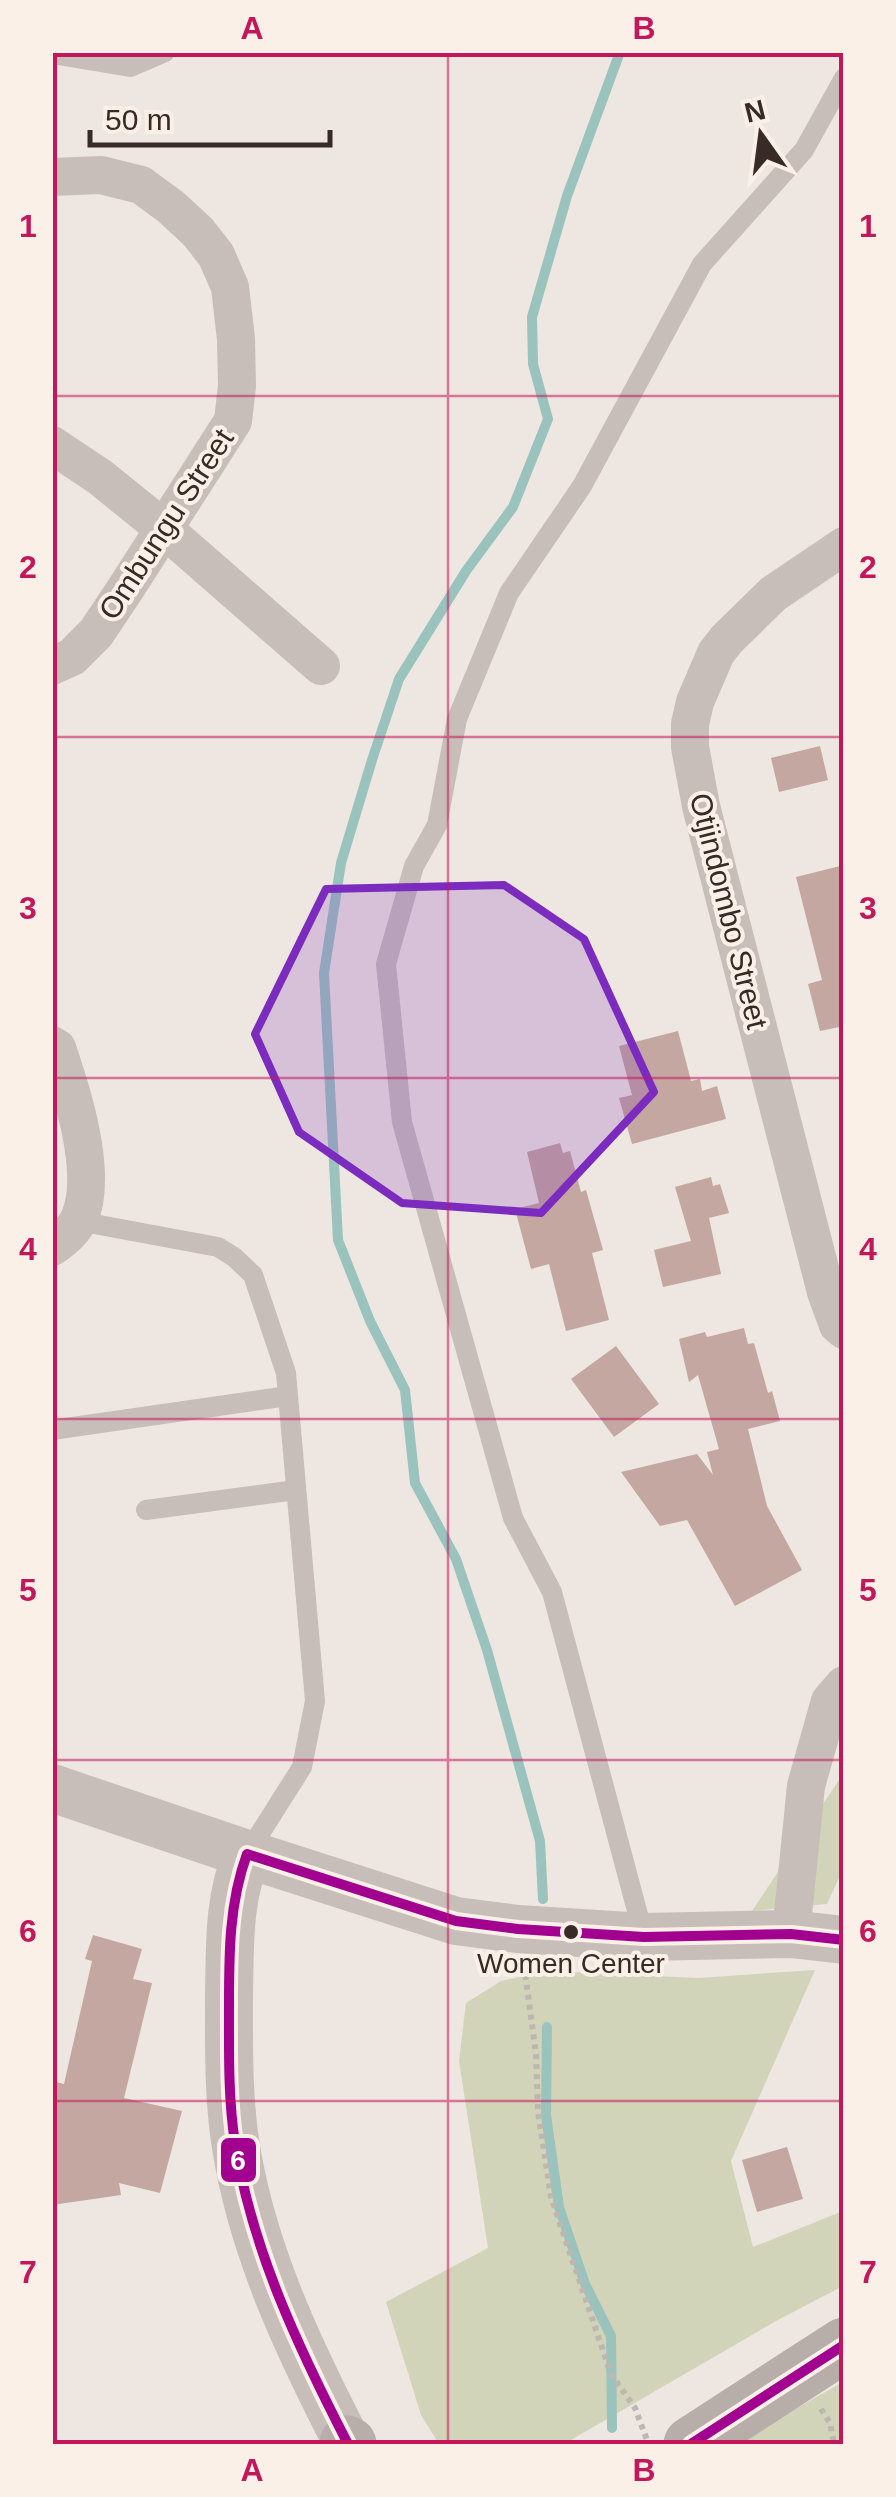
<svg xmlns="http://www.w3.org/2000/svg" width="896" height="2497" viewBox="0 0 896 2497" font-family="Helvetica,sans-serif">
  <rect width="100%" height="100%" fill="#eee6e0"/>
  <path fill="#d1d4b8" d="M 843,1774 L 843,1869 L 827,1904 L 752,1911 Z
    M 815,1970 L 731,2161 L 753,2247 L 843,2211 L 843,2286 L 776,2321 L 564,2444 L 439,2444 L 421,2415 L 386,2302 L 488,2248 L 459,2061 L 466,2003 L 501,1981 L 546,1971 L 698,1978 Z
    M 843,2382 L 843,2444 L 738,2444 L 797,2408 Z"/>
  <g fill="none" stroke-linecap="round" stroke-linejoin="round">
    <path stroke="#9ac3be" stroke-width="10" d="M 543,1899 L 540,1841 L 487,1650 L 456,1559 L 415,1483 L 405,1390 L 370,1321 L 338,1240 L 324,973 L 341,863 L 372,760 L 399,679 L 466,571 L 513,507 L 548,419 L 533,364 L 532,317 L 567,196 L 620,52
      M 547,2027 L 546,2115 L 559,2207 L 585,2284 L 611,2336 L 612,2428"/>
  </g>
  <path fill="#c3a7a0" d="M 820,746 L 828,780 L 779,792 L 771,758 Z
    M 844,865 L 844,1026 L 820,1031 L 808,984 L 822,980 L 796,877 Z
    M 678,1031 L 691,1081 L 700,1079 L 702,1091 L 717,1086 L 726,1119 L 632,1144 L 619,1098 L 632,1095 L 619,1046 Z
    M 560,1143 L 563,1153 L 570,1151 L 581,1192 L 586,1190 L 603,1250 L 592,1253 L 609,1320 L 566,1331 L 549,1264 L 531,1269 L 515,1209 L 539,1203 L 527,1152 Z
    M 711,1177 L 713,1186 L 720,1184 L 729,1213 L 709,1218 L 721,1274 L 663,1287 L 654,1250 L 691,1241 L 675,1187 Z
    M 744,1328 L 748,1344 L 754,1343 L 768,1393 L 772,1391 L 780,1421 L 748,1429 L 767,1506 L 802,1570 L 735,1606 L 687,1520 L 660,1526 L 621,1472 L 697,1454 L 713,1475 L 707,1452 L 719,1449 L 698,1375 L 689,1382 L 679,1339 L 705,1332 L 707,1337 Z
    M 616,1346 L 659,1404 L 614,1437 L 571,1379 Z
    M 93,1935 L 142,1949 L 133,1979 L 152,1983 L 124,2098 L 182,2111 L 160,2193 L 119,2183 L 121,2195 L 52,2205 L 52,2081 L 64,2084 L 92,1961 L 85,1959 Z
    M 787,2147 L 803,2199 L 757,2212 L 742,2160 Z"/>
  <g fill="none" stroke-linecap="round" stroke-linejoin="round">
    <path stroke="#c0b6b1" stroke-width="6" stroke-dasharray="5 5" stroke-linecap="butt" d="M 524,1965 L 536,2054 L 538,2112 L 551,2197 L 611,2374 L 635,2408 L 647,2440
      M 821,2409 L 830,2423 L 834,2444"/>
    <path stroke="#c7beb9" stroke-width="20" d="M 52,54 L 130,67 L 165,52
      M 78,1221 L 218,1247 L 234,1257 L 253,1275 L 286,1373 L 315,1701 L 302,1767 L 247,1854
      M 52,1430 L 288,1396
      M 146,1510 L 296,1490
      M 644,1937 L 552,1592 L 513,1518 L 402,1122 L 386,964 L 414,866 L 437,825 L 457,719 L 509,593 L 582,486 L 702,264 L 804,150 L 844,78"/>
    <path stroke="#c7beb9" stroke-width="38" d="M 52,177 L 101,175 L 141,185 L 171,207 L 198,232 L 216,255 L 230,287 L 236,339 L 237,386 L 233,421 L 126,588 L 96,633 L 72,657 L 52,666
      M 52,445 L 100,477 L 163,528 L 321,666
      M 844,546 L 773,594 L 727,639 L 716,653 L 695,702 L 690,724 L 690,747 L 701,806 L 826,1292 L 838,1325 L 844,1330
      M 52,1045 L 57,1048 C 72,1092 99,1175 79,1219 C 74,1230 63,1240 52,1247
      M 791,1934 L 806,1786 L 830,1701 L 844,1685"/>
    <path stroke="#c7beb9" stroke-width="48" d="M 52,1788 L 247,1854 L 456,1921 L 518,1929 L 644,1937 L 791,1934 L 844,1940
      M 247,1854 C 228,1900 230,1946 229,1996 C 229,2046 228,2098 236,2147 C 253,2253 300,2351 348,2444"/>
    <path stroke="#b8aea9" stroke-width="55" d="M 347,2443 L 349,2444
      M 691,2444 L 844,2345"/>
    <g stroke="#fbf0e7" stroke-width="18">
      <path id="bus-1" d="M 348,2444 C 299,2349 252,2250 235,2143 C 228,2098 229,2051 229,2005 C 229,1954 229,1903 247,1854 L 456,1921 L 518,1929 L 644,1937 L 791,1934 L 844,1940
        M 691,2444 L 844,2345"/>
    </g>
    <use href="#bus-1" stroke="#a2008e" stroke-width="10"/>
  </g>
  <path fill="#7b2cbf" fill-opacity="0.2" stroke="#7b2cbf" stroke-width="8" stroke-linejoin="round" d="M 504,885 L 584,939 L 654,1092 L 541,1213 L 402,1203 L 299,1132 L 255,1034 L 326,889 Z"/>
  <path fill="none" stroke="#c2185b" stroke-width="2.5" stroke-opacity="0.55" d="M 448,52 L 448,2444M 52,396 L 844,396M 52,737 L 844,737M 52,1078 L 844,1078M 52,1419 L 844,1419M 52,1760 L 844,1760M 52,2101 L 844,2101"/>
  <circle fill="#382a27" stroke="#fbf0e7" stroke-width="4" cx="571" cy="1932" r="9"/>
  <g text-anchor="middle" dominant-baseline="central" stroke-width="8" stroke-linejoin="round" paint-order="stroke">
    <g font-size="28" fill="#382a27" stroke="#fbf0e7">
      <text x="571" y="1963">Women Center</text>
    </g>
    <g font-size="30" fill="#382a27" stroke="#fbf0e7">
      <text transform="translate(166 524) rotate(-57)">Ombungu Street</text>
      <text transform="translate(729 911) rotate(76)">Otjindombo Street</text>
    </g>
  </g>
  <rect stroke="#fbf0e7" stroke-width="4" x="219" y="2136" width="39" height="48" rx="10" fill="#a2008e"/>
  <g font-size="28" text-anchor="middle" font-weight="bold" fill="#fff">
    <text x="238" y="2170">6</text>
  </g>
  <rect width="896" height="2497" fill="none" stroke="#fbf0e7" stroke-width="110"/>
  <g transform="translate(761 135) rotate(346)" stroke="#fbf0e7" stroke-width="8" paint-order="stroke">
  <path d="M0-8L18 38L0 25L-18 38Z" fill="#382a27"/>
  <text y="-15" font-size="28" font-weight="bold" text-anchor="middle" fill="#382a27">N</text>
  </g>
  <path d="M90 130v15h240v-15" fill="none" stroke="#382a27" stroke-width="5"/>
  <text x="105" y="130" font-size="30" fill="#382a27" stroke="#fbf0e7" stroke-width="8" paint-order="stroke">50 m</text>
  <rect x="55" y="55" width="786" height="2387" fill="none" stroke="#c2185b" stroke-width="4"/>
  <g font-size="32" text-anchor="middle" font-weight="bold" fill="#c2185b">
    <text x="252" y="39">A</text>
    <text x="644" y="39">B</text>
    <text x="28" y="237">1</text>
    <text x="868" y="237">1</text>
    <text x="28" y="578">2</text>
    <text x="868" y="578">2</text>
    <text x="28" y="919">3</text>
    <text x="868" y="919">3</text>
    <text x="28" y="1260">4</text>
    <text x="868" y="1260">4</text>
    <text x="28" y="1601">5</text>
    <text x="868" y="1601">5</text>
    <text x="28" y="1942">6</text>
    <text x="868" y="1942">6</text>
    <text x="28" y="2283">7</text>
    <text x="868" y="2283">7</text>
    <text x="252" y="2481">A</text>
    <text x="644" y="2481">B</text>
  </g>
</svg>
